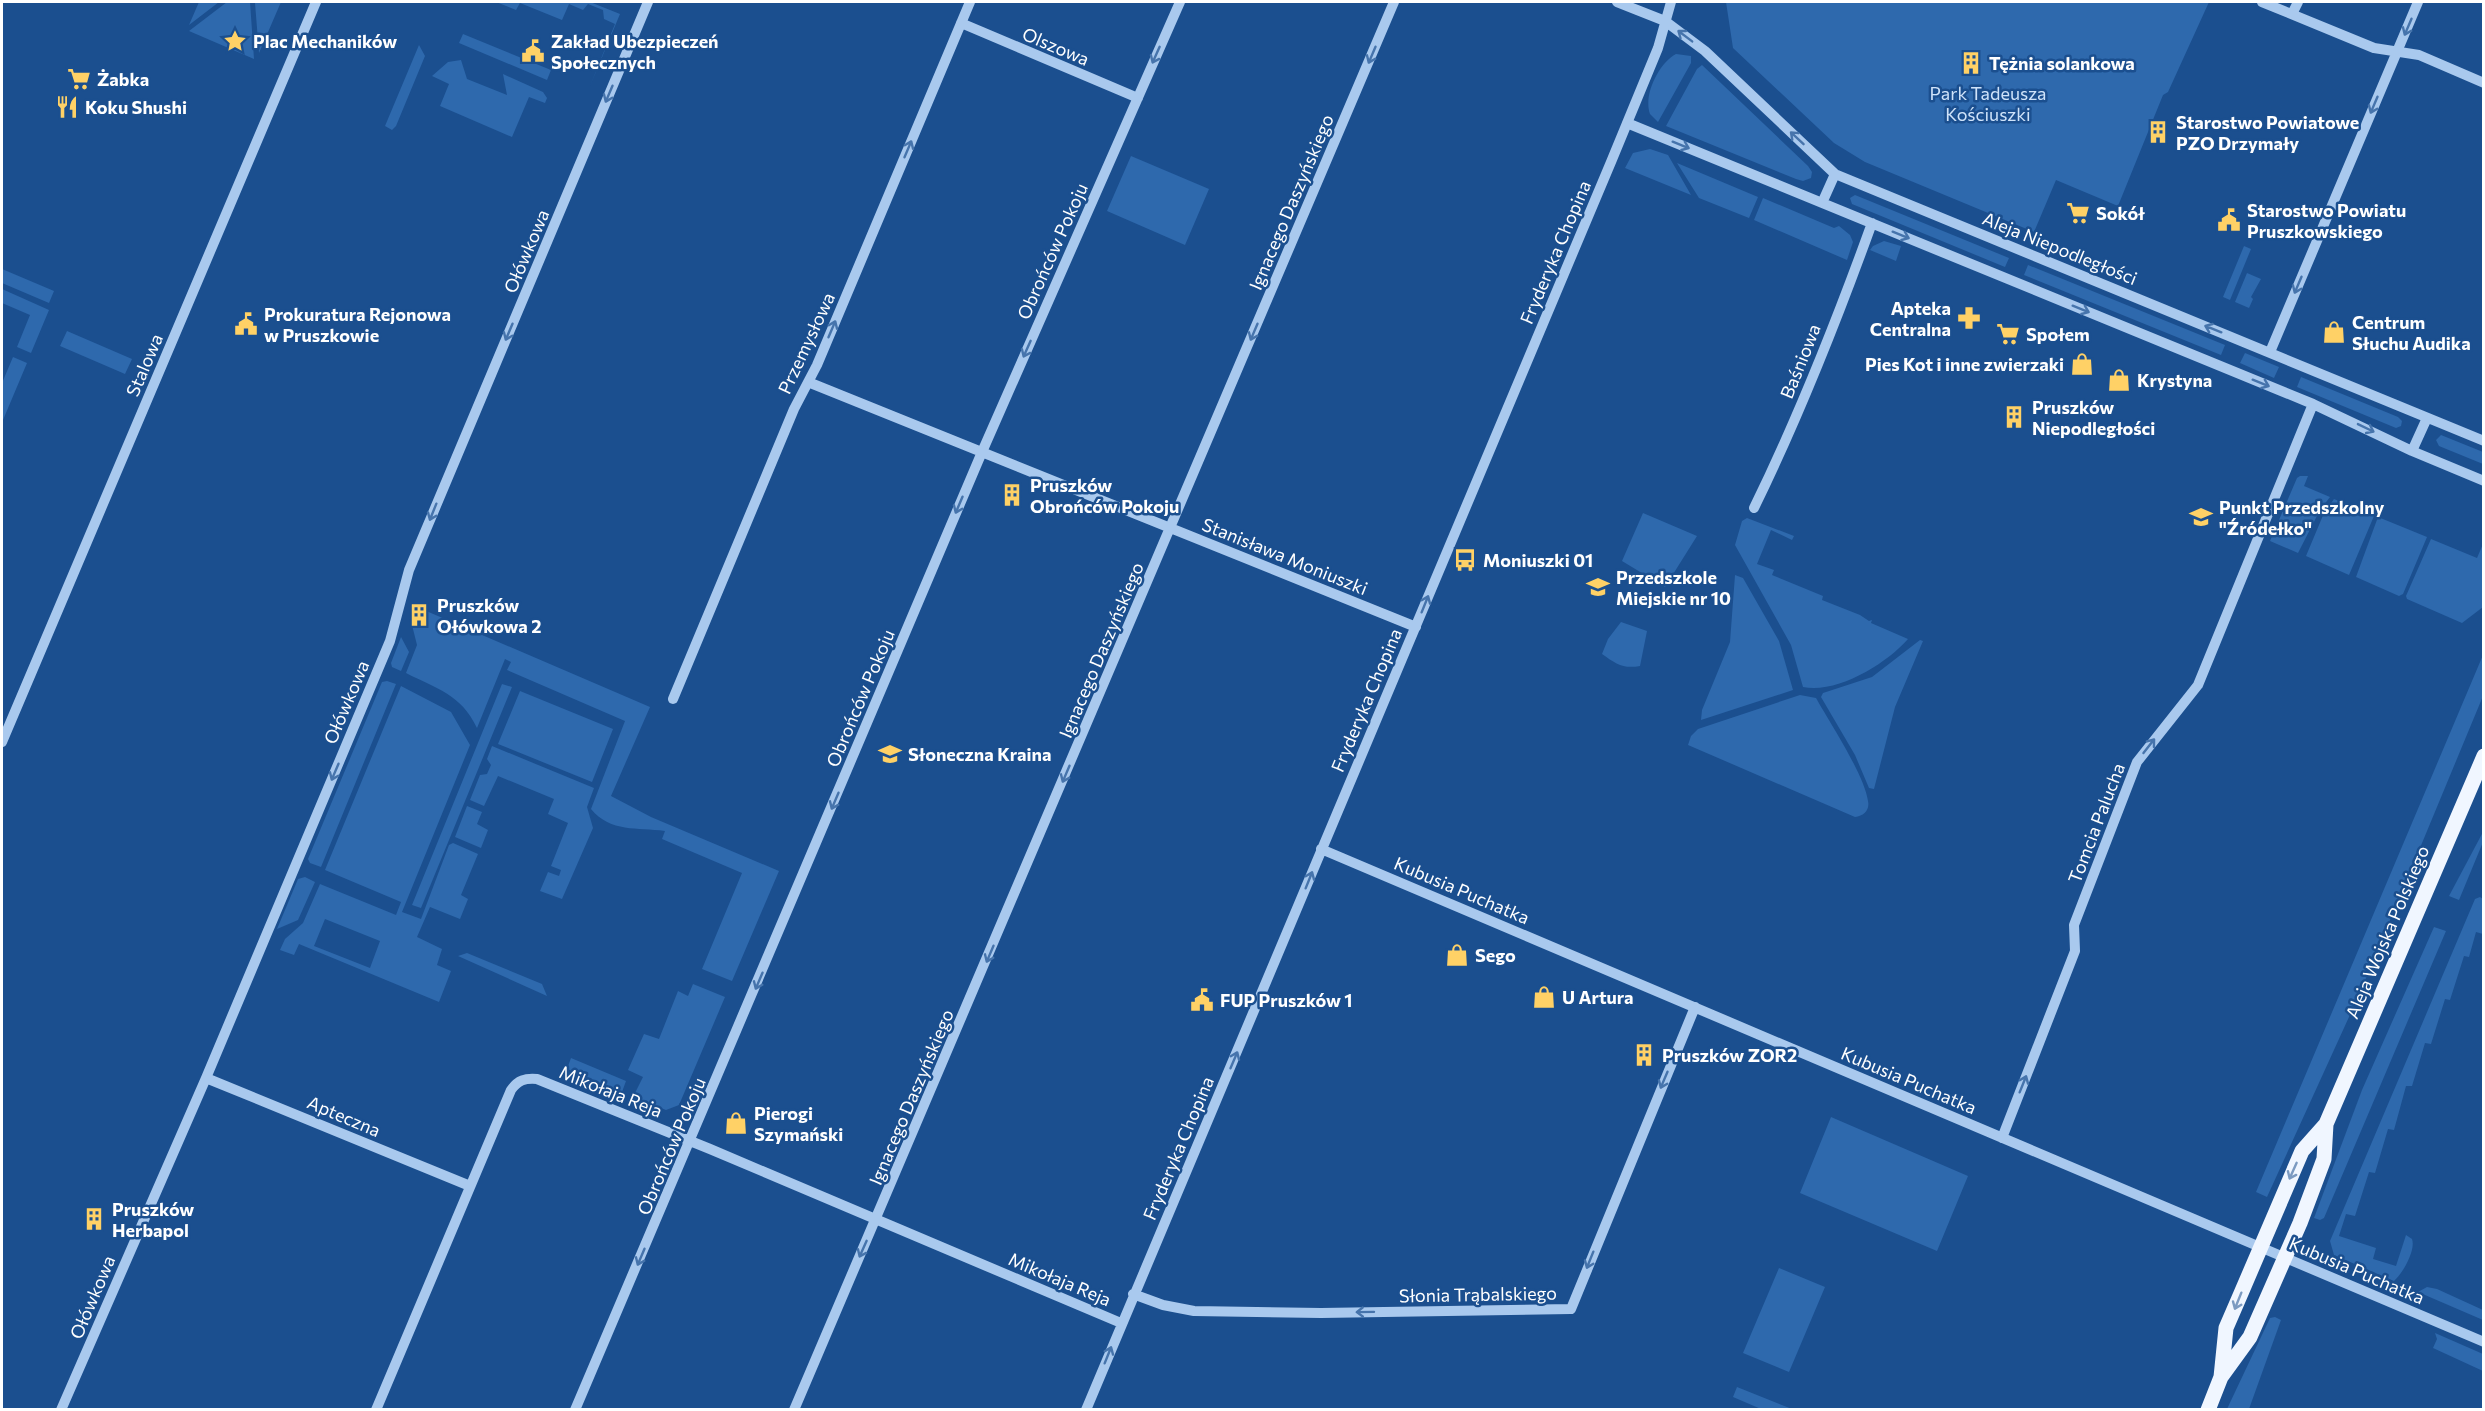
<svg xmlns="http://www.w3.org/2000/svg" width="2485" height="1411" viewBox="0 0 2485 1411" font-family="Commissioner,sans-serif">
  <rect width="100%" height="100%" fill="#1b4f8f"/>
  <path fill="#2e69ad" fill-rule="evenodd" d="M 199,2 L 219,2 L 189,25 Z
    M 227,2 L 250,2 L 254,59 L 189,31 Z
    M 255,2 L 281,2 L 259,53 L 255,3 Z
    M 496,2 L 590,2 L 620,14 L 590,86 L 615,24 L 604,19 L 603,10 L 588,4 L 583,10 L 569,4 L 562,20 L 520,3 L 516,10 Z
    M 1726,2 L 2209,2 L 2168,92 L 2163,95 L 2118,206 L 2056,180 L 2034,232 L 1865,162 L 1834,143 L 1733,48 Z
    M 463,34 L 551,70 L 547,80 L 459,43 Z
    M 419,45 L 425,56 L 396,126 L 392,130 L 385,126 Z
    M 1676,54 L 1691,56 L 1691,63 L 1658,122 L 1650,114 C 1643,95 1659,63 1676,54 Z
    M 461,60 L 467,79 L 507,95 L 503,74 L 543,92 L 547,98 L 545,103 L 529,97 L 512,137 L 440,106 L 449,84 L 432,76 L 448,62 Z
    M 1702,65 L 1808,166 L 1812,172 L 1811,178 L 1803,181 L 1796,179 L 1666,126 L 1697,69 Z
    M 1650,149 L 1668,155 L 1691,195 L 1625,168 L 1633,153 Z
    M 1131,156 L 1209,189 L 1185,245 L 1107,211 Z
    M 1677,163 L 1758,197 L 1749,218 L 1699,198 Z
    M 1855,195 L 2009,258 L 2005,267 L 1852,204 L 1850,198 Z
    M 1763,198 L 1834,228 L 1839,226 L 1850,235 L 1853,242 L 1847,260 L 1754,220 Z
    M 1884,241 L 1901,246 L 1896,261 L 1870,250 L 1873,246 Z
    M 2244,246 L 2251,249 L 2230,300 L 2223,297 Z
    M 2028,265 L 2225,345 L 2221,355 L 2024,275 Z
    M 2,269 L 54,291 L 49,303 L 2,283 Z
    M 2247,273 L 2261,279 L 2251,297 L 2253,299 L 2249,308 L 2235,302 Z
    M 2,289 L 49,310 L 31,353 L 17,347 L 30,315 L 2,303 Z
    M 67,331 L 132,359 L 125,374 L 60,346 Z
    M 2245,353 L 2279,367 L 2274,378 L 2240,363 Z
    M 13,357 L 27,363 L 3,420 L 2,383 Z
    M 2301,377 L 2398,417 L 2402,421 L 2401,426 L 2396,428 L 2297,387 Z
    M 2441,435 L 2483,452 L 2483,464 L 2439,446 L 2436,440 Z
    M 2300,476 L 2308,476 L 2304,486 L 2330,497 L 2320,510 L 2298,553 L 2270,541 L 2297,478 Z
    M 2334,499 L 2374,516 L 2349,575 L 2306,556 L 2324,513 Z
    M 1643,513 L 1697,536 L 1665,587 L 1622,561 Z
    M 2378,517 L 2427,537 L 2403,594 L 2399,596 L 2356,577 Z
    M 1747,518 L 1794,536 L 1792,540 L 1771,530 L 1757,564 L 1774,570 L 1772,575 L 1823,596 L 1822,600 L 1860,615 L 1869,621 L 1872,620 L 1871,623 L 1908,639 C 1886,664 1837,694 1803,687 L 1791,645 L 1735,545 L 1742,521 Z
    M 2431,539 L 2477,558 L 2483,544 L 2483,607 L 2462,623 L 2407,599 L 2406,596 Z
    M 1735,575 L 1743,578 L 1779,641 L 1793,690 L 1701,720 L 1702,710 L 1730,642 Z
    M 417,607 L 650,707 L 611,796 L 651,817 L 779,871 L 732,981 L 702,969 L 742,873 L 662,839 L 665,831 C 637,827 611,833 591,809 L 625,721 L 507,670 L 511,662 L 505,659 L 477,728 C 461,694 437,689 406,673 L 417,645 L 411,621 L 412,619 L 421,622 L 425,612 Z
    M 1621,622 L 1647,631 L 1640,666 C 1623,669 1616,664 1602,654 L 1608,639 Z
    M 401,637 L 409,652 L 401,671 L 392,667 L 391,663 Z
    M 1920,640 L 1923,641 L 1895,707 L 1874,789 L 1869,788 L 1855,755 L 1821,697 L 1823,693 L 1872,677 Z
    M 2483,655 L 2483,696 L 2359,995 L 2267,1197 L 2256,1192 Z
    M 387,681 L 396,684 L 321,867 L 310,863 L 308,859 L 382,682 Z
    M 502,684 L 512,687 L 421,908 L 412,905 Z
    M 401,686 L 451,712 L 470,745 L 402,912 L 421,919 L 449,845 L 453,843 L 478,854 L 461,895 L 468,899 L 460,919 L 430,907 L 417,937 L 442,949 L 437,965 L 451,971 L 439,1002 L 299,944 L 294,955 L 280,950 L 285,939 L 303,923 L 320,884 L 396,915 L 401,902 L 325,870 ZM 325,919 L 380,941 L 370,968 L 314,946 Z
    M 520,691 L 613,729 L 592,782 L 498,744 Z
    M 1800,695 L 1816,698 C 1830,723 1864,774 1868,801 C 1870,810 1864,816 1855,817 L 1688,745 L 1691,736 L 1698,729 Z
    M 492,746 L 594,788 L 587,807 L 593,828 L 562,899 L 540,891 L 548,872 L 559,876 L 561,870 L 551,866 L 568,823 L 548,814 L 554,799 L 498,776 L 484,806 L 470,800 L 480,775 L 487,774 L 491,765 L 487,759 Z
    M 467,806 L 482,812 L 477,824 L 488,830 L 481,848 L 455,837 Z
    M 2483,832 L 2483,842 L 2459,900 L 2449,896 Z
    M 305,877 L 315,882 L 298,920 L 277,929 L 298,879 Z
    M 2480,897 L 2483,899 L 2483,934 L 2476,932 L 2469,957 L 2464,956 L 2450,1000 L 2445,999 L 2431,1044 L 2425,1043 L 2412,1086 L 2406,1086 L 2394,1130 L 2388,1129 L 2375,1173 L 2369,1172 L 2355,1216 L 2346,1214 L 2339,1236 L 2376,1248 L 2373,1259 L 2396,1266 L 2406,1235 L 2412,1239 C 2416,1250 2403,1273 2394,1281 L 2334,1255 L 2330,1241 L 2475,899 Z
    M 2434,927 L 2446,931 L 2324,1218 L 2320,1220 L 2314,1218 L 2362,1090 Z
    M 467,953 L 542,984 L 547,996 L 458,956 Z
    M 693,984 L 725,997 L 679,1105 L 666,1110 L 633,1097 L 643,1077 L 628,1070 L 644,1034 L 659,1039 L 678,991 L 688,996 Z
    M 571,1058 L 626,1081 L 622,1092 L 567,1069 Z
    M 1831,1117 L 1968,1176 L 1937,1251 L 1800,1193 Z
    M 1779,1268 L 1825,1287 L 1789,1372 L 1743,1353 Z
    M 2427,1287 L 2437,1289 L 2483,1310 L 2483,1320 L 2418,1292 Z
    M 2275,1317 L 2281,1320 L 2249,1409 L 2227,1409 L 2270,1318 Z
    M 2435,1333 L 2483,1354 L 2483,1371 L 2433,1348 L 2437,1339 Z
    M 1737,1387 L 1792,1409 L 1761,1409 L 1733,1397 Z"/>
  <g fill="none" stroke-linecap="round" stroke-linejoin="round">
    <path stroke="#a9c9ee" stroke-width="10" d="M 1617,2 L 1665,21 L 1705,51 L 1835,174 L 2484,441
      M 2262,2 L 2374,48 L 2419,55 L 2484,83
      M 2292,14 L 2298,2
      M 961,23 L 1138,98
      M 1627,123 L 2313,404 L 2412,451 L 2484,481
      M 1822,203 L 1835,174
      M 2270,352 L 2418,2
      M 808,382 L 1416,627
      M 2412,451 L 2427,418
      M 1754,508 C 1799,416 1837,320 1872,223
      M 673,699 L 794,409 L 817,365 L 970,2
      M 2,742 L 316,2
      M 1321,849 L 2484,1342
      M 206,1078 L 470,1186
      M 2002,1138 L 2075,951 L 2074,925 L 2137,762 L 2198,685 L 2313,404
      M 1133,1294 L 1163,1305 L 1194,1311 L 1321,1313 L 1571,1309 L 1695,1007
      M 61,1410 L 206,1078 L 390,641 L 409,570 L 648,2
      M 376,1410 L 511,1090 C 518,1080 525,1078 537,1079 L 710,1149 L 1121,1323
      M 575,1410 L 982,452 L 1180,2
      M 794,1410 L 1394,2
      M 1086,1410 L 1611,162 L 1658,48 L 1671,2"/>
    <path stroke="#f0f6ff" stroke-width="15" d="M 2221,1377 L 2226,1328 L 2242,1291 L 2302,1151 L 2326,1124 L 2484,756
      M 2208,1410 L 2221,1377 L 2250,1337 L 2300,1223 L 2324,1159 L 2326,1124"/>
  </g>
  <defs><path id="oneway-shaft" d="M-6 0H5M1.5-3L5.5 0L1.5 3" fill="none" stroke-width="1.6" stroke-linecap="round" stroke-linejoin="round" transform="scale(1.5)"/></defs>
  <g stroke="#4674ac">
    <use href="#oneway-shaft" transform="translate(2408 27) rotate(113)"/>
    <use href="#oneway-shaft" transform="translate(1685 36) rotate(-143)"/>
    <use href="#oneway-shaft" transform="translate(1156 55) rotate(114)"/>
    <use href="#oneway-shaft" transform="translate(1372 55) rotate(113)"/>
    <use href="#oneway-shaft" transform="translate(609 94) rotate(113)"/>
    <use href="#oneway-shaft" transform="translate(2374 105) rotate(113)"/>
    <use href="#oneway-shaft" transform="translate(1797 138) rotate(-137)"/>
    <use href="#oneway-shaft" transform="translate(1681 145) rotate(22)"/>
    <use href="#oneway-shaft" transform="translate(908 149) rotate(-67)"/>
    <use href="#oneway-shaft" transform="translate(1901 235) rotate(22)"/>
    <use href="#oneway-shaft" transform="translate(2298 285) rotate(113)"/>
    <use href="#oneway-shaft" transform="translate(2081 309) rotate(22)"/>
    <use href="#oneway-shaft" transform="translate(832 329) rotate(-67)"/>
    <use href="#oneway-shaft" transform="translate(2213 329) rotate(-158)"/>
    <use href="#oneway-shaft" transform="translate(509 332) rotate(113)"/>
    <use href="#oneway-shaft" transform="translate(1254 332) rotate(113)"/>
    <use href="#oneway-shaft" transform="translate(1027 349) rotate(114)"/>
    <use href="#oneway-shaft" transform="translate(2261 383) rotate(22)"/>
    <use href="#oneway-shaft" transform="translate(2366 428) rotate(26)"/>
    <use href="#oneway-shaft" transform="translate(959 505) rotate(113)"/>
    <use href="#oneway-shaft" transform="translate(433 512) rotate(112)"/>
    <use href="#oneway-shaft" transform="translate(1425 604) rotate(-68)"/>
    <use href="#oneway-shaft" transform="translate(2149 746) rotate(-52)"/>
    <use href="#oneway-shaft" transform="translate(335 772) rotate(113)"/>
    <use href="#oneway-shaft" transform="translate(1066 774) rotate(113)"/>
    <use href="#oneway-shaft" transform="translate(835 801) rotate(113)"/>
    <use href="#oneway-shaft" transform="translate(1309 880) rotate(-68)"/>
    <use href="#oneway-shaft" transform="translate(990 954) rotate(113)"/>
    <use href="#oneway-shaft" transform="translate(759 981) rotate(113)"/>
    <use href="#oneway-shaft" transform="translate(1234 1060) rotate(-67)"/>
    <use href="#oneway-shaft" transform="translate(1664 1080) rotate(113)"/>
    <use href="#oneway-shaft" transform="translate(2023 1084) rotate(-68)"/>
    <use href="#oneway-shaft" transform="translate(863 1249) rotate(114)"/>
    <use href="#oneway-shaft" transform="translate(641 1257) rotate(113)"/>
    <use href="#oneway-shaft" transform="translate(1590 1260) rotate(112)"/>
    <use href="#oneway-shaft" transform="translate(1365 1312) rotate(179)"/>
    <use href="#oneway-shaft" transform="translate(1108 1355) rotate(-68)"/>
  </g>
  <g stroke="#7b9ac1">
    <use href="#oneway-shaft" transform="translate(2293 1171) rotate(114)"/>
    <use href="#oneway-shaft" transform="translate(2238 1301) rotate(112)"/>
  </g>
  <defs>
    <g id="sight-bare" transform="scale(1.8)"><path d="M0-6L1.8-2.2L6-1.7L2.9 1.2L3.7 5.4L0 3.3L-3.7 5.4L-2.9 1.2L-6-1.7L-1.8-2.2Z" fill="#ffd166" stroke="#1b4f8f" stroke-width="2.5" paint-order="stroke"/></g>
    <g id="civic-bare" transform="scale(1.8)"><path d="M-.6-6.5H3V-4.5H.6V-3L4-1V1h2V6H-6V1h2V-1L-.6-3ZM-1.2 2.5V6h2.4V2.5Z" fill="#ffd166" stroke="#1b4f8f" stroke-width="2.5" paint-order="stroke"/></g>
    <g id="building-bare" transform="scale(1.8)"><path d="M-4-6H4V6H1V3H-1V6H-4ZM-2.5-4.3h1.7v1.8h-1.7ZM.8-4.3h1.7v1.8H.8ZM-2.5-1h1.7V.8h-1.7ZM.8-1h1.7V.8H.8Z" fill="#ffd166" stroke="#1b4f8f" stroke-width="2.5" paint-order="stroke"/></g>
    <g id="supermarket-bare" transform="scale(1.8)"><path d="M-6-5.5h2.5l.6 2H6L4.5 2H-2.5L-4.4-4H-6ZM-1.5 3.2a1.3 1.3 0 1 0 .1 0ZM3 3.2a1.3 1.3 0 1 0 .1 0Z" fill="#ffd166" stroke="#1b4f8f" stroke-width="2.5" paint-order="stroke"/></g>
    <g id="restaurant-bare" transform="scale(1.8)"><path d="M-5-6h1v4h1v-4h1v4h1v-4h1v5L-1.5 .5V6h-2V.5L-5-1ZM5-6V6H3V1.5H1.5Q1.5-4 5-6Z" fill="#ffd166" stroke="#1b4f8f" stroke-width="2.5" paint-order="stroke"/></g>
    <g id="pharmacy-bare" transform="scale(1.8)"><path d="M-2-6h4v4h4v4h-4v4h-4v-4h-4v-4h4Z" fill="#ffd166" stroke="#1b4f8f" stroke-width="2.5" paint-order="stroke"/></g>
    <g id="shop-bare" transform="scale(1.8)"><path d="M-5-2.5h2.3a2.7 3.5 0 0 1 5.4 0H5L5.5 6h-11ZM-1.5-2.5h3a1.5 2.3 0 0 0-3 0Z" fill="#ffd166" stroke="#1b4f8f" stroke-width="2.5" paint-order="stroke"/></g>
    <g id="school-bare" transform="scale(1.8)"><path d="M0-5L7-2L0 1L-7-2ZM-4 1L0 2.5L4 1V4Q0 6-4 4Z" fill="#ffd166" stroke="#1b4f8f" stroke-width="2.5" paint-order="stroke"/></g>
    <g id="bus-bare" transform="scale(1.8)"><path d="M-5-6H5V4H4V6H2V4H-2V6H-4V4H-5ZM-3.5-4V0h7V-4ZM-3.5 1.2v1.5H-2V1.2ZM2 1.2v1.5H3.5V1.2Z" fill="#ffd166" stroke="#1b4f8f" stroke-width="2.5" paint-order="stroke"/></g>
  </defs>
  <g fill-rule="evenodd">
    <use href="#sight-bare" x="235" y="41"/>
    <use href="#civic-bare" x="533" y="51"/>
    <use href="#building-bare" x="1971" y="63"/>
    <use href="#supermarket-bare" x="79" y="79"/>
    <use href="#restaurant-bare" x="67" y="107"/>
    <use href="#building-bare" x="2158" y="132"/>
    <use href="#supermarket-bare" x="2078" y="213"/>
    <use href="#civic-bare" x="2229" y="220"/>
    <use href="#pharmacy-bare" x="1969" y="318"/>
    <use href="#civic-bare" x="246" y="324"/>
    <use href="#shop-bare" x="2334" y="332"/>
    <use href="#supermarket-bare" x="2008" y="334"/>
    <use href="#shop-bare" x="2082" y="364"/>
    <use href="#shop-bare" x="2119" y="380"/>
    <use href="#building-bare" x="2014" y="417"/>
    <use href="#building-bare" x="1012" y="495"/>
    <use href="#school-bare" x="2201" y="517"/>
    <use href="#bus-bare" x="1465" y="560"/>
    <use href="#school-bare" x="1598" y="587"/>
    <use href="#building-bare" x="419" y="615"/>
    <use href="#school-bare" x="890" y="754"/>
    <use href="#shop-bare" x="1457" y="955"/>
    <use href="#shop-bare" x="1544" y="997"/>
    <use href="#civic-bare" x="1202" y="1000"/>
    <use href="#building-bare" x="1644" y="1055"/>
    <use href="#shop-bare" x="736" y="1123"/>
    <use href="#building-bare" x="94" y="1219"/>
  </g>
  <g text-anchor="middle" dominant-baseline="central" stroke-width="5" stroke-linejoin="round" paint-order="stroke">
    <g font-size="18" font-weight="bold" fill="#fff" stroke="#1b4f8f" text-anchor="start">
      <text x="253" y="41">Plac Mechaników</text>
      <text x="551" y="41">Zakład Ubezpieczeń<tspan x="551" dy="21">Społecznych</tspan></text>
      <text x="1989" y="63">Tężnia solankowa</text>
      <text x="97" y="79">Żabka</text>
      <text x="85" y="107">Koku Shushi</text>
      <text x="2176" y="122">Starostwo Powiatowe<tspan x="2176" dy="21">PZO Drzymały</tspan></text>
      <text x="2247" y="210">Starostwo Powiatu<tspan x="2247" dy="21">Pruszkowskiego</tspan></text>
      <text x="2096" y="213">Sokół</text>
      <text x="1951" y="308" text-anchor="end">Apteka<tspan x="1951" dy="21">Centralna</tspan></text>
      <text x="264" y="314">Prokuratura Rejonowa<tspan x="264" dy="21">w Pruszkowie</tspan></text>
      <text x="2352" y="322">Centrum<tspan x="2352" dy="21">Słuchu Audika</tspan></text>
      <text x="2026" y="334">Społem</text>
      <text x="2064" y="364" text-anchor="end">Pies Kot i inne zwierzaki</text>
      <text x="2137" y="380">Krystyna</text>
      <text x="2032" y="407">Pruszków<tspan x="2032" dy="21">Niepodległości</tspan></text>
      <text x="1030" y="485">Pruszków<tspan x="1030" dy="21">Obrońców Pokoju</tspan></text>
      <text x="2219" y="507">Punkt Przedszkolny<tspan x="2219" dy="21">"Źródełko"</tspan></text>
      <text x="1483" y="560">Moniuszki 01</text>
      <text x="1616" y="577">Przedszkole<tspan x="1616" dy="21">Miejskie nr 10</tspan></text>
      <text x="437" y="605">Pruszków<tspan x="437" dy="21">Ołówkowa 2</tspan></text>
      <text x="908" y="754">Słoneczna Kraina</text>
      <text x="1475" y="955">Sego</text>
      <text x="1562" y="997">U Artura</text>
      <text x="1220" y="1000">FUP Pruszków 1</text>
      <text x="1662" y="1055">Pruszków ZOR2</text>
      <text x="754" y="1113">Pierogi<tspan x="754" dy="21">Szymański</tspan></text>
      <text x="112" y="1209">Pruszków<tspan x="112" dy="21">Herbapol</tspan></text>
    </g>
    <g font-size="18" fill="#fff" stroke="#1b4f8f">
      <text transform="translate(1056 46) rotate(23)">Olszowa</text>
      <text transform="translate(1291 202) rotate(-67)">Ignacego Daszyńskiego</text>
      <text transform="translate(2060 248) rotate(22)">Aleja Niepodległości</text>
      <text transform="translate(526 251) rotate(-67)">Ołówkowa</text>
      <text transform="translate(1052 251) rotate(-66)">Obrońców Pokoju</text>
      <text transform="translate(1555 252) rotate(-67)">Fryderyka Chopina</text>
      <text transform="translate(806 343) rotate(-65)">Przemysłowa</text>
      <text transform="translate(1800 361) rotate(-68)">Baśniowa</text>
      <text transform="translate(144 365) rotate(-67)">Stalowa</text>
      <text transform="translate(1285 556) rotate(22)">Stanisława Moniuszki</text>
      <text transform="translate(1101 650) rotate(-67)">Ignacego Daszyńskiego</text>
      <text transform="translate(860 698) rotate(-67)">Obrońców Pokoju</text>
      <text transform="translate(1366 700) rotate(-67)">Fryderyka Chopina</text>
      <text transform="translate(346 702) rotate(-67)">Ołówkowa</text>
      <text transform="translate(2096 823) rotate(-69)">Tomcia Palucha</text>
      <text transform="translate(1462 890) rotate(23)">Kubusia Puchatka</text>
      <text transform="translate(2387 932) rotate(-67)">Aleja Wojska Polskiego</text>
      <text transform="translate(1909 1080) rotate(23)">Kubusia Puchatka</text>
      <text transform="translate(611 1091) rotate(22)">Mikołaja Reja</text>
      <text transform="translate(911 1097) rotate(-67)">Ignacego Daszyńskiego</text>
      <text transform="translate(344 1116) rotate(23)">Apteczna</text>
      <text transform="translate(671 1146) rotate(-67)">Obrońców Pokoju</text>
      <text transform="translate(1178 1148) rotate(-67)">Fryderyka Chopina</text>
      <text transform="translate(2357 1270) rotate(23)">Kubusia Puchatka</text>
      <text transform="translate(1060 1279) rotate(23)">Mikołaja Reja</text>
      <text transform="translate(1478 1294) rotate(-1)">Słonia Trąbalskiego</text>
      <text transform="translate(92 1297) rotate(-67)">Ołówkowa</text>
    </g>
    <g font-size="18" fill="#cfe3fa" stroke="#1b4f8f">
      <text x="1988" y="93">Park Tadeusza<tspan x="1988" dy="21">Kościuszki</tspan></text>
    </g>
  </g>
  <rect width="2485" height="1411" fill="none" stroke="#ffffff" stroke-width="6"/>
</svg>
